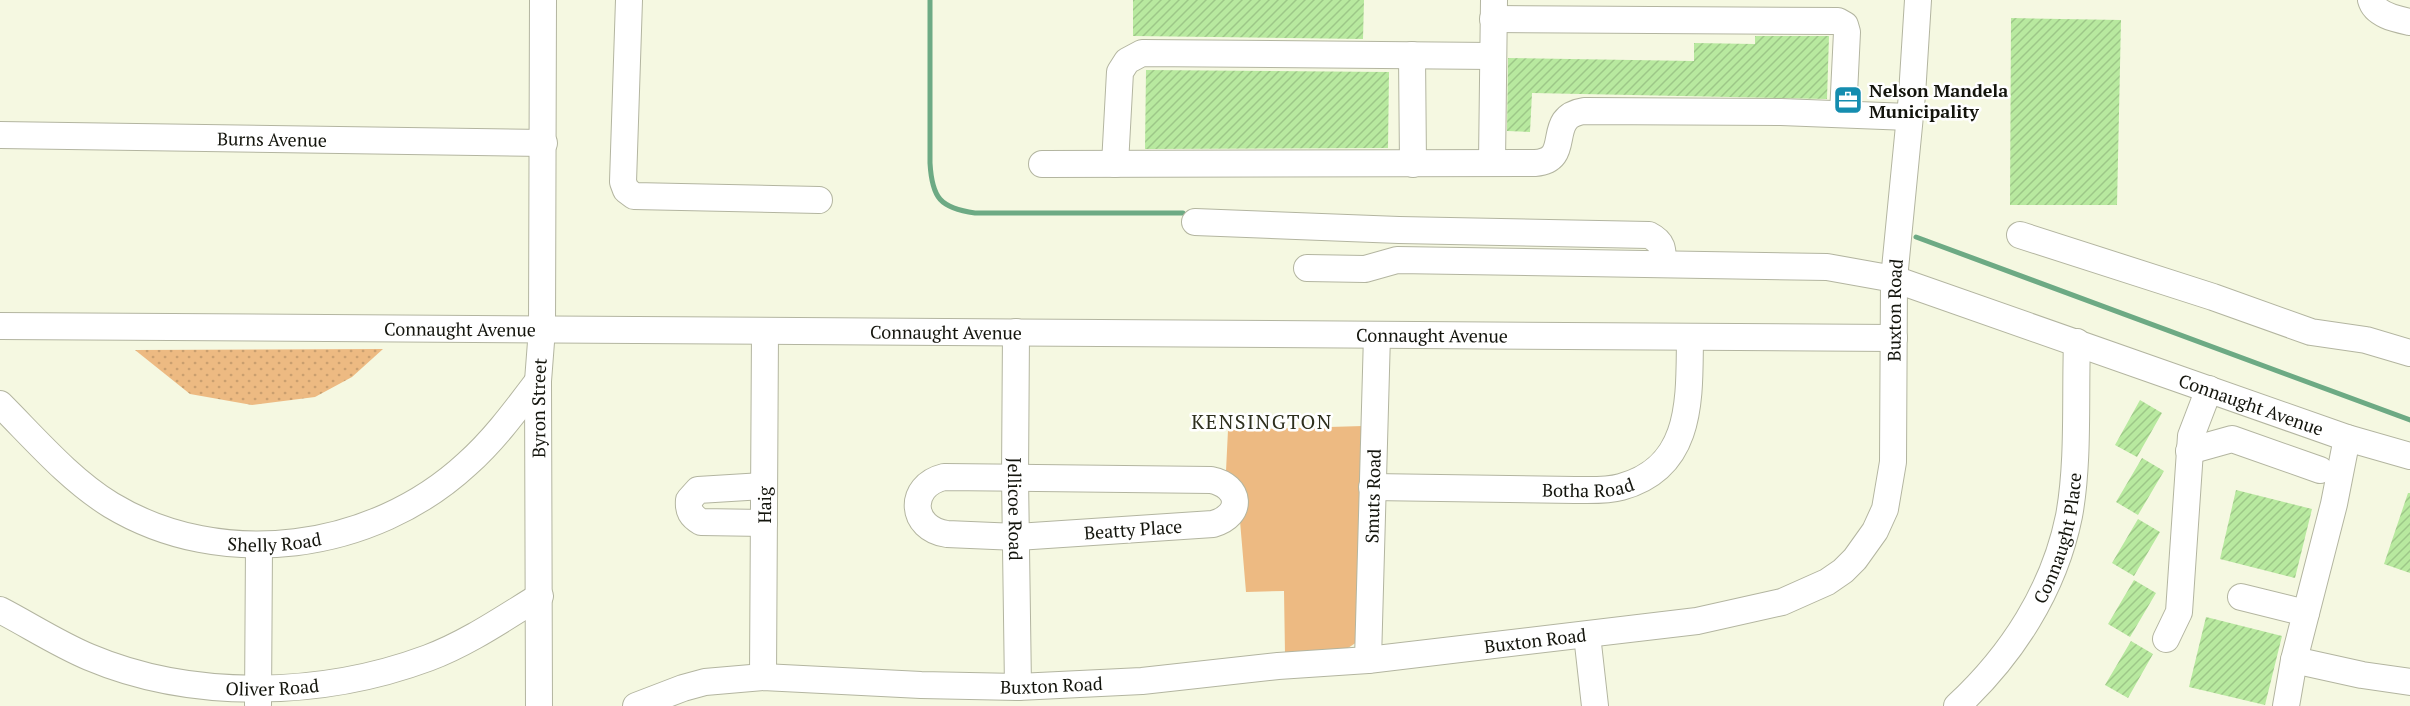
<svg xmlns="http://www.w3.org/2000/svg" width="2410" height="706" viewBox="0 0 2410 706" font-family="'PT Serif',serif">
  <defs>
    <pattern id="grass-dots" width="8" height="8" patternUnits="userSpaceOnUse" patternTransform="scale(1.5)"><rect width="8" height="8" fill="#edba82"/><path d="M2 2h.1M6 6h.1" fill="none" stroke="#ca9f6f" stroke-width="1.8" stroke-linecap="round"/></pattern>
    <pattern id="building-hatch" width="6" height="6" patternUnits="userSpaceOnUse" patternTransform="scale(1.5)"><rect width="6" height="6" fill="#b8e99f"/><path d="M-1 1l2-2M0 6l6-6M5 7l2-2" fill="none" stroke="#9dc788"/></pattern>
  </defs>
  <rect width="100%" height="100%" fill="#f5f8e1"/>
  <path fill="url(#grass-dots)" d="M 383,349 L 352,377 L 315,397 L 252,405 L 190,394 L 135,350 Z"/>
  <path fill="#edba82" d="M 1363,426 L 1360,640 L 1348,648 L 1285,654 L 1284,591 L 1246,592 L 1240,521 L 1244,489 L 1234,476 L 1226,471 L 1228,430 Z"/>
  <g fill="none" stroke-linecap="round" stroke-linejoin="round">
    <path stroke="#6daa84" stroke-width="5" d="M 930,0 L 930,163 C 932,198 940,208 975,213 L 1183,213
      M 1916,237 L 2410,420"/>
  </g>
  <path fill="url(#building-hatch)" d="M 1133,0 L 1364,0 L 1363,39 L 1133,36 Z
    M 2011,18 L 2121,20 L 2117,205 L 2010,205 Z
    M 1755,36 L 1829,36 L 1827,99 L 1532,93 L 1530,132 L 1507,131 L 1508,58 L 1694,61 L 1694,43 L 1755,44 Z
    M 1146,70 L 1389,72 L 1388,148 L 1145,149 Z
    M 2140,400 L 2162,413 L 2137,457 L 2115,445 Z
    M 2142,458 L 2164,471 L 2138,515 L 2116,502 Z
    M 2236,490 L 2312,509 L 2295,578 L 2220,559 Z
    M 2408,493 L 2410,493 L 2410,573 L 2384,564 Z
    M 2138,519 L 2160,532 L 2134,576 L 2112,563 Z
    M 2134,580 L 2156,593 L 2130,637 L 2108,624 Z
    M 2206,617 L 2282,636 L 2265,705 L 2189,687 Z
    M 2131,641 L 2153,654 L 2128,698 L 2105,685 Z"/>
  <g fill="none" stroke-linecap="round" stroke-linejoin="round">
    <g stroke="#b3b5a0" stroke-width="28">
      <g id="minor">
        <path d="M 629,0 L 623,182 L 626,190 L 634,196 L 819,200"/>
        <path d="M 2371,0 C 2375,15 2396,19 2410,22"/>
        <path d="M 1493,19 L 1838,21 L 1845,25 L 1847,32 L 1843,114"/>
        <path d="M 1412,55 L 1413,164"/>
        <path id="s1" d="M 0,135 L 544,143"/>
        <path d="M 1492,162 L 1494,0"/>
        <path d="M 1042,164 L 1535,163 C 1575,160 1543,117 1584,111 L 1781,112 L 1909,117"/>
        <path d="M 1115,164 L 1120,72 L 1127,61 L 1142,53 L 1493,56"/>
        <path d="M 1195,222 L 1399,230 L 1649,235 C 1663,242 1663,249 1663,264"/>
        <path d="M 2020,235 L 2213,297 L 2311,332 L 2366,340 L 2410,353"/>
        <path id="s2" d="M 1307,268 L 1365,269 L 1397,260 L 1827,267 L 1894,279 L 2347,438 L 2410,456"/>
        <path id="s3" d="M 0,326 L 1894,338"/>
        <path id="s4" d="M 1016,332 L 1015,477 L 1018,687"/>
        <path id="s5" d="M 0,404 C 35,439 69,479 111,505 C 222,572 373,551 467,464 C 494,440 516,410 538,381"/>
        <path d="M 2189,451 L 2232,439 L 2320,470"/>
        <path d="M 944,477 L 1211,480 C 1241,486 1244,515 1213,524 L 1017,537 L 947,534 C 910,529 907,486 944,477 Z"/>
        <path d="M 763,486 L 698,490 L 689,500 C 688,511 691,516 701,522 L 764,523"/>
        <path id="s6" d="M 1372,487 L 1575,490 C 1590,490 1607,491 1621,487 C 1694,467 1689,397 1690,337"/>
        <path d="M 2241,597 L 2306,613"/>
        <path id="s7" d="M 0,610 C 29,625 58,644 89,657 C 193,701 323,697 428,658 C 468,643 504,618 540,596"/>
        <path d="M 1587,635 L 1595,706"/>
        <path d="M 2166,639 L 2179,612 L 2191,436 L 2209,389"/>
        <path id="s8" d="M 1368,660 L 1377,335"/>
        <path d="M 2294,660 L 2362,675 L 2410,682"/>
        <path id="s9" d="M 763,677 L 765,331"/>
        <path d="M 258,704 L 259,546"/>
        <path id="s10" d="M 539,706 L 538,381 L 542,329 L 543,0"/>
        <path id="s11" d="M 636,706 L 683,688 L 705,682 L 763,677 L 921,685 L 1018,687 L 1142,681 L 1278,666 L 1368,660 L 1697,621 L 1782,602 L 1827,582 L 1843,571 L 1855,559 L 1875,531 L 1885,509 L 1893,462 L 1894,279 L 1912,95 L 1918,0"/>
        <path id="s12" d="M 1957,706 C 2012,655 2054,590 2069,516 C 2079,462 2075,397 2077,342"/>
        <path d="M 2286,706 L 2294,660 L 2334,504 L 2347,438"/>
      </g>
    </g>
    <use href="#minor" stroke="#fff" stroke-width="26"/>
  </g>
  <defs>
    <g id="office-square" transform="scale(1.5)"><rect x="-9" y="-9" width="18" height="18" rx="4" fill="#158daf" stroke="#fff"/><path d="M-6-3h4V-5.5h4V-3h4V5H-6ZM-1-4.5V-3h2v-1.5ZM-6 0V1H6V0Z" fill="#fff"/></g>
  </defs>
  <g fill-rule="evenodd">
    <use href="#office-square" x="1848" y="100"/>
  </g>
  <g text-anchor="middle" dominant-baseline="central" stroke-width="5" stroke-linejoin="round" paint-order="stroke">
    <g font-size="18" font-weight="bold" fill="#13140c" stroke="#fff" text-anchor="start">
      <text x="1869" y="90">Nelson Mandela<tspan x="1869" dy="21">Municipality</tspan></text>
    </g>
    <g font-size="18" fill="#13140c" stroke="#fff">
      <text stroke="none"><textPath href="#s1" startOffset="272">Burns Avenue</textPath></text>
      <text stroke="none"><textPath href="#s11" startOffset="1500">Buxton Road</textPath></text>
      <text stroke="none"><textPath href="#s3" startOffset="460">Connaught Avenue</textPath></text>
      <text stroke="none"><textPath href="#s3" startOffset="946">Connaught Avenue</textPath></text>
      <text stroke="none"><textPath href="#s3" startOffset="1432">Connaught Avenue</textPath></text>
      <text stroke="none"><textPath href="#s2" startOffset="968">Connaught Avenue</textPath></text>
      <text stroke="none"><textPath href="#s10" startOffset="298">Byron Street</textPath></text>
      <text stroke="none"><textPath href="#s6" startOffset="216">Botha Road</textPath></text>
      <text stroke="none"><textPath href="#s8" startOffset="164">Smuts Road</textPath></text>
      <text stroke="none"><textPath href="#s9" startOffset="172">Haig</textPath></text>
      <text stroke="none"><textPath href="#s4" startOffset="177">Jellicoe Road</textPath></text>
      <text transform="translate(1133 529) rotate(-4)">Beatty Place</text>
      <text stroke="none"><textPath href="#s12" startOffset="200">Connaught Place</textPath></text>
      <text stroke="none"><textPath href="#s5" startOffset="321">Shelly Road</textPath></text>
      <text stroke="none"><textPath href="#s11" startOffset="906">Buxton Road</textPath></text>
      <text stroke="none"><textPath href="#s11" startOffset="420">Buxton Road</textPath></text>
      <text stroke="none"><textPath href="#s7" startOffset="288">Oliver Road</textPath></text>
    </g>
    <g font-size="20" letter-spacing="1.5" fill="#2d2f1d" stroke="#fff">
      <text x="1262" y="421">KENSINGTON</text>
    </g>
  </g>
</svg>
